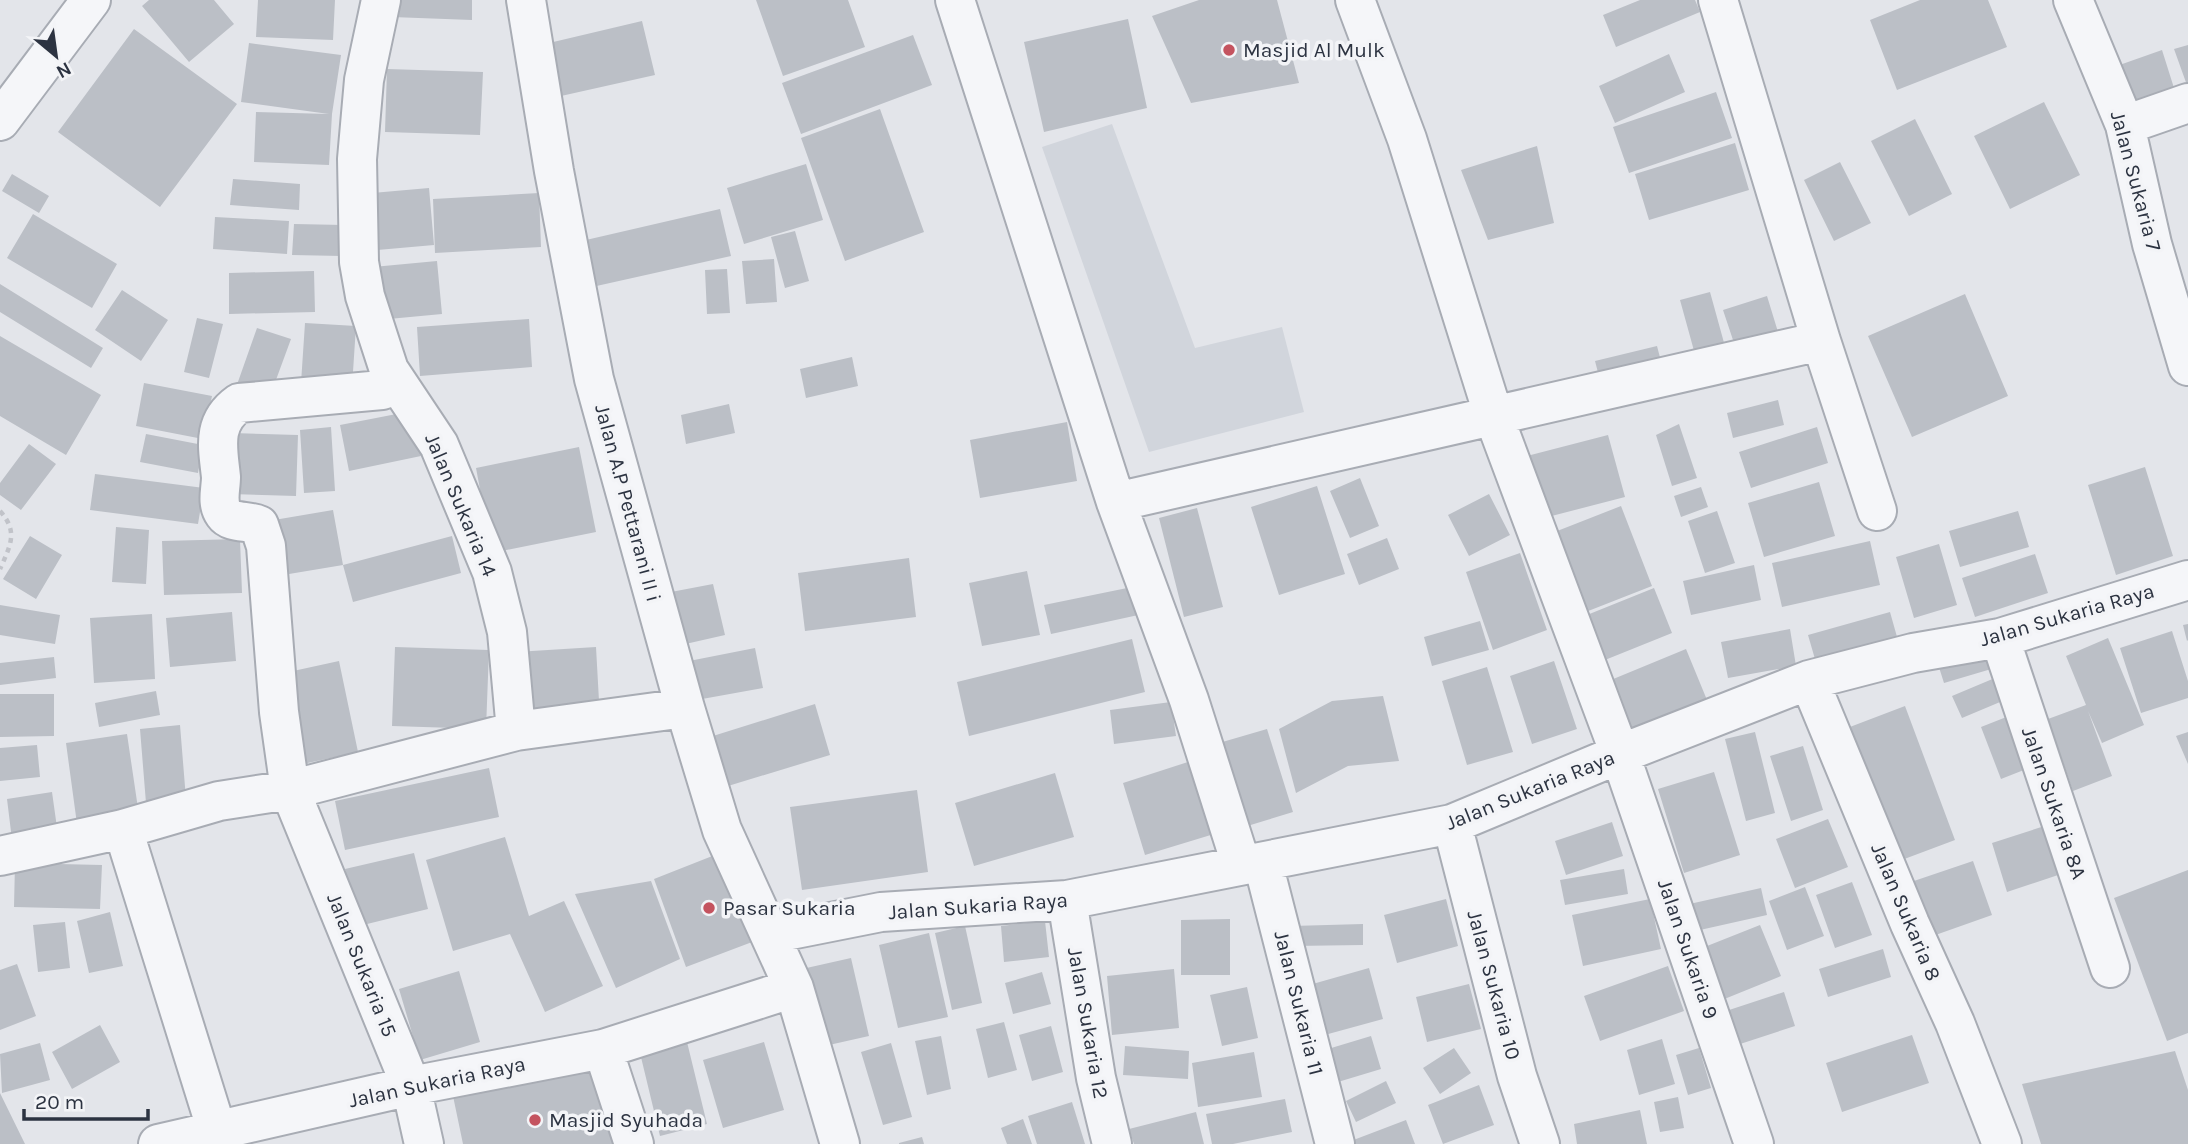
<svg xmlns="http://www.w3.org/2000/svg" width="2188" height="1144" viewBox="0 0 2188 1144" font-family="Karla,sans-serif">
  <rect width="100%" height="100%" fill="#e3e5ea"/>
  <path fill="#d1d5dc" d="M 1112,124 L 1195,348 L 1282,327 L 1304,412 L 1149,452 L 1042,147 Z"/>
  <path fill="#bbbfc6" d="M 149,0 L 214,0 L 234,24 L 189,62 L 142,6 Z
    M 258,0 L 335,0 L 333,40 L 256,37 Z
    M 393,0 L 472,0 L 472,20 L 392,17 Z
    M 756,0 L 848,0 L 865,47 L 783,76 Z
    M 1199,0 L 1277,0 L 1299,83 L 1191,103 L 1152,16 Z
    M 1640,0 L 1695,0 L 1700,12 L 1616,47 L 1603,15 Z
    M 1920,0 L 1988,0 L 2007,47 L 1897,90 L 1870,20 Z
    M 1128,19 L 1147,108 L 1044,132 L 1024,42 Z
    M 642,21 L 655,75 L 561,96 L 549,43 Z
    M 134,29 L 237,104 L 160,207 L 58,132 Z
    M 913,35 L 932,85 L 801,134 L 782,83 Z
    M 249,43 L 341,55 L 332,114 L 329,165 L 254,162 L 256,112 L 329,114 L 241,102 Z
    M 2188,45 L 2188,88 L 2174,49 Z
    M 2162,50 L 2174,88 L 2123,105 L 2111,68 Z
    M 1669,54 L 1685,92 L 1615,123 L 1599,86 Z
    M 387,69 L 483,72 L 480,135 L 385,132 Z
    M 1716,92 L 1732,138 L 1629,173 L 1613,127 Z
    M 2044,102 L 2080,175 L 2010,209 L 1974,136 Z
    M 880,109 L 924,232 L 845,261 L 801,138 Z
    M 1915,119 L 1952,194 L 1909,216 L 1871,141 Z
    M 1735,143 L 1749,190 L 1649,220 L 1635,174 Z
    M 1537,146 L 1554,223 L 1488,240 L 1461,170 Z
    M 1840,162 L 1871,223 L 1834,241 L 1804,180 Z
    M 806,164 L 823,220 L 744,244 L 727,188 Z
    M 12,174 L 49,196 L 39,213 L 2,191 Z
    M 233,179 L 300,184 L 299,210 L 230,205 Z
    M 429,188 L 434,245 L 366,251 L 361,194 Z
    M 539,193 L 541,247 L 435,253 L 433,199 Z
    M 720,209 L 731,256 L 583,289 L 573,243 Z
    M 33,214 L 117,264 L 92,308 L 7,258 Z
    M 215,217 L 289,221 L 287,254 L 213,249 Z
    M 294,224 L 344,225 L 342,256 L 292,255 Z
    M 795,231 L 809,281 L 785,288 L 771,237 Z
    M 774,259 L 777,302 L 746,304 L 742,261 Z
    M 437,261 L 442,314 L 378,320 L 373,267 Z
    M 727,269 L 730,313 L 707,314 L 705,270 Z
    M 314,271 L 315,312 L 229,314 L 229,273 Z
    M 0,284 L 103,348 L 91,368 L 0,312 Z
    M 122,290 L 168,320 L 141,361 L 95,330 Z
    M 1710,292 L 1726,350 L 1696,358 L 1680,300 Z
    M 1965,294 L 2008,396 L 1912,437 L 1868,336 Z
    M 1767,296 L 1782,345 L 1739,358 L 1723,310 Z
    M 197,318 L 223,324 L 209,378 L 184,372 Z
    M 529,319 L 532,367 L 420,376 L 417,327 Z
    M 305,323 L 356,326 L 352,387 L 301,383 Z
    M 257,328 L 291,339 L 273,388 L 233,396 Z
    M 0,336 L 101,395 L 66,455 L 0,416 Z
    M 1657,346 L 1664,373 L 1602,388 L 1595,361 Z
    M 852,357 L 858,386 L 806,398 L 800,369 Z
    M 144,383 L 212,396 L 203,439 L 136,426 Z
    M 1778,400 L 1784,425 L 1733,438 L 1727,413 Z
    M 729,404 L 735,433 L 686,444 L 681,415 Z
    M 412,411 L 421,456 L 349,471 L 340,425 Z
    M 1067,422 L 1077,481 L 980,498 L 970,440 Z
    M 1679,424 L 1697,478 L 1672,486 L 1656,435 Z
    M 331,427 L 335,491 L 304,493 L 300,430 Z
    M 1817,427 L 1828,463 L 1751,488 L 1739,452 Z
    M 232,433 L 298,435 L 296,496 L 230,494 Z
    M 146,434 L 203,445 L 198,473 L 140,462 Z
    M 1608,435 L 1625,497 L 1540,519 L 1523,457 Z
    M 29,444 L 56,464 L 21,510 L 0,495 L 0,483 Z
    M 579,447 L 596,532 L 492,553 L 476,468 Z
    M 2145,467 L 2173,556 L 2116,575 L 2088,485 Z
    M 95,474 L 204,488 L 198,524 L 90,510 Z
    M 1360,478 L 1379,526 L 1350,538 L 1330,491 Z
    M 1819,482 L 1835,536 L 1764,557 L 1748,503 Z
    M 1317,486 L 1345,574 L 1279,595 L 1251,507 Z
    M 1701,487 L 1708,507 L 1681,517 L 1674,496 Z
    M 1489,494 L 1510,535 L 1469,556 L 1448,515 Z
    M 1621,506 L 1652,586 L 1578,615 L 1547,535 Z
    M 1197,508 L 1223,607 L 1184,617 L 1159,518 Z
    M 333,510 L 343,565 L 283,575 L 274,520 Z
    M 1717,511 L 1735,563 L 1705,573 L 1688,521 Z
    M 2018,511 L 2029,547 L 1960,567 L 1949,531 Z
    M 116,527 L 149,530 L 146,584 L 112,582 Z
    M 30,536 L 62,555 L 36,599 L 3,579 Z
    M 452,536 L 461,573 L 353,602 L 343,565 Z
    M 1387,538 L 1399,569 L 1359,585 L 1347,554 Z
    M 240,539 L 242,593 L 164,595 L 162,541 Z
    M 1870,541 L 1880,585 L 1782,607 L 1772,563 Z
    M 1939,544 L 1957,605 L 1914,618 L 1896,557 Z
    M 1520,553 L 1547,630 L 1493,650 L 1466,572 Z
    M 2035,554 L 2048,593 L 1975,617 L 1962,578 Z
    M 909,558 L 916,617 L 805,631 L 798,573 Z
    M 1754,565 L 1761,600 L 1691,615 L 1683,581 Z
    M 1027,571 L 1040,635 L 982,646 L 969,583 Z
    M 713,584 L 725,635 L 681,645 L 671,592 Z
    M 1137,586 L 1143,614 L 1051,634 L 1044,605 Z
    M 1654,588 L 1672,633 L 1595,664 L 1577,619 Z
    M 0,605 L 60,615 L 55,644 L 0,635 Z
    M 232,612 L 236,661 L 170,667 L 166,618 Z
    M 1890,612 L 1899,644 L 1817,666 L 1808,635 Z
    M 152,614 L 155,679 L 94,683 L 90,618 Z
    M 1480,621 L 1489,650 L 1432,666 L 1424,637 Z
    M 2188,624 L 2188,640 L 2187,641 L 2183,625 Z
    M 1790,629 L 1796,666 L 1728,678 L 1721,642 Z
    M 2172,631 L 2188,681 L 2188,698 L 2141,713 L 2120,648 Z
    M 2108,638 L 2144,725 L 2102,743 L 2088,711 L 2112,776 L 2073,791 L 2048,719 L 2086,705 L 2066,656 Z
    M 1132,639 L 1145,692 L 969,736 L 957,682 Z
    M 1991,643 L 1998,667 L 1944,683 L 1937,661 Z
    M 395,647 L 489,650 L 486,729 L 392,726 Z
    M 596,647 L 600,719 L 520,724 L 516,652 Z
    M 755,648 L 763,688 L 691,701 L 684,662 Z
    M 1686,649 L 1707,700 L 1627,733 L 1606,682 Z
    M 54,657 L 56,678 L 0,685 L 0,663 Z
    M 339,661 L 358,752 L 303,764 L 284,673 Z
    M 1554,661 L 1577,729 L 1532,744 L 1510,676 Z
    M 1487,667 L 1513,752 L 1467,765 L 1442,681 Z
    M 2002,675 L 2012,697 L 1962,718 L 1952,696 Z
    M 156,691 L 160,715 L 99,727 L 95,703 Z
    M 0,694 L 54,694 L 54,736 L 0,737 Z
    M 1383,696 L 1399,761 L 1348,766 L 1296,793 L 1279,729 L 1332,701 Z
    M 1171,702 L 1176,736 L 1114,744 L 1110,710 Z
    M 815,704 L 830,755 L 728,786 L 713,736 Z
    M 1905,706 L 1955,840 L 1891,864 L 1842,730 Z
    M 2014,714 L 2034,766 L 2001,779 L 1981,727 Z
    M 180,725 L 186,799 L 146,803 L 140,729 Z
    M 1267,729 L 1293,812 L 1244,827 L 1219,743 Z
    M 1755,732 L 1775,813 L 1746,821 L 1725,739 Z
    M 2188,732 L 2188,764 L 2176,736 Z
    M 127,734 L 139,815 L 77,824 L 66,743 Z
    M 37,745 L 40,777 L 0,781 L 0,748 Z
    M 1803,746 L 1823,810 L 1791,821 L 1770,756 Z
    M 1191,761 L 1214,834 L 1145,855 L 1123,783 Z
    M 489,768 L 499,817 L 345,850 L 335,801 Z
    M 1714,772 L 1740,855 L 1684,873 L 1658,789 Z
    M 1055,773 L 1074,837 L 974,866 L 955,803 Z
    M 917,790 L 928,872 L 802,890 L 790,807 Z
    M 52,792 L 59,842 L 13,848 L 7,799 Z
    M 1828,819 L 1848,867 L 1795,888 L 1776,839 Z
    M 1612,822 L 1623,856 L 1566,875 L 1555,841 Z
    M 2057,822 L 2073,870 L 2007,892 L 1992,843 Z
    M 505,837 L 529,916 L 564,901 L 603,986 L 545,1012 L 510,934 L 453,951 L 426,860 Z
    M 725,851 L 768,936 L 686,967 L 654,879 Z
    M 414,853 L 428,909 L 359,926 L 345,869 Z
    M 1973,861 L 1992,915 L 1927,938 L 1908,883 Z
    M 15,863 L 102,865 L 100,909 L 14,907 Z
    M 1624,869 L 1628,894 L 1565,905 L 1560,880 Z
    M 2188,870 L 2188,1033 L 2167,1041 L 2114,898 Z
    M 651,881 L 680,959 L 616,988 L 575,894 Z
    M 1852,882 L 1872,935 L 1835,948 L 1816,895 Z
    M 1805,887 L 1824,936 L 1787,950 L 1769,901 Z
    M 1761,888 L 1767,915 L 1691,932 L 1685,905 Z
    M 1446,899 L 1458,946 L 1397,963 L 1384,915 Z
    M 1650,899 L 1661,949 L 1583,966 L 1572,915 Z
    M 110,912 L 123,966 L 89,973 L 77,921 Z
    M 1230,919 L 1230,975 L 1181,975 L 1181,920 Z
    M 1045,921 L 1049,957 L 1004,962 L 1001,926 Z
    M 65,922 L 70,968 L 38,972 L 33,925 Z
    M 1363,924 L 1363,945 L 1292,946 L 1292,926 Z
    M 1760,925 L 1781,976 L 1717,1002 L 1697,950 Z
    M 965,926 L 982,1003 L 952,1010 L 935,933 Z
    M 929,933 L 948,1017 L 898,1028 L 879,945 Z
    M 1883,949 L 1891,977 L 1828,997 L 1819,969 Z
    M 851,958 L 869,1036 L 820,1047 L 802,969 Z
    M 17,964 L 36,1016 L 0,1030 L 0,970 Z
    M 1668,966 L 1684,1011 L 1600,1041 L 1584,996 Z
    M 1369,968 L 1383,1019 L 1310,1039 L 1295,989 Z
    M 1174,969 L 1179,1028 L 1112,1035 L 1107,976 Z
    M 459,971 L 480,1042 L 420,1060 L 399,989 Z
    M 1042,972 L 1051,1004 L 1013,1014 L 1005,983 Z
    M 1469,984 L 1481,1029 L 1427,1042 L 1416,997 Z
    M 1247,987 L 1258,1038 L 1222,1046 L 1210,995 Z
    M 1784,992 L 1795,1026 L 1734,1046 L 1723,1012 Z
    M 1004,1022 L 1017,1070 L 988,1078 L 976,1029 Z
    M 100,1025 L 120,1062 L 72,1089 L 52,1052 Z
    M 1051,1026 L 1063,1072 L 1032,1081 L 1019,1035 Z
    M 1912,1035 L 1929,1083 L 1842,1112 L 1826,1063 Z
    M 941,1036 L 951,1089 L 927,1095 L 915,1041 Z
    M 1371,1036 L 1381,1069 L 1328,1085 L 1318,1052 Z
    M 1662,1039 L 1675,1084 L 1639,1095 L 1627,1050 Z
    M 687,1042 L 707,1124 L 660,1136 L 640,1053 Z
    M 764,1042 L 784,1110 L 723,1128 L 703,1060 Z
    M 40,1043 L 50,1080 L 2,1093 L 0,1054 Z
    M 891,1043 L 912,1117 L 883,1125 L 861,1052 Z
    M 1125,1046 L 1189,1051 L 1188,1079 L 1123,1075 Z
    M 1454,1048 L 1471,1073 L 1440,1094 L 1423,1068 Z
    M 1699,1048 L 1711,1088 L 1688,1095 L 1676,1055 Z
    M 2175,1051 L 2188,1090 L 2188,1144 L 2041,1144 L 2022,1084 Z
    M 1254,1052 L 1262,1097 L 1198,1107 L 1192,1063 Z
    M 601,1067 L 616,1144 L 463,1144 L 453,1096 Z
    M 1386,1081 L 1396,1103 L 1356,1122 L 1346,1101 Z
    M 1479,1085 L 1494,1125 L 1443,1144 L 1428,1105 Z
    M 0,1093 L 25,1144 L 0,1144 Z
    M 1678,1097 L 1684,1128 L 1660,1132 L 1654,1102 Z
    M 1285,1099 L 1292,1132 L 1233,1144 L 1212,1144 L 1206,1114 Z
    M 1072,1102 L 1085,1144 L 1037,1144 L 1028,1116 Z
    M 1640,1110 L 1647,1144 L 1577,1144 L 1574,1124 Z
    M 1196,1112 L 1204,1144 L 1134,1144 L 1129,1129 Z
    M 1023,1119 L 1032,1144 L 1007,1144 L 1001,1128 Z
    M 1406,1120 L 1415,1144 L 1343,1144 Z
    M 922,1137 L 924,1144 L 899,1144 L 899,1143 Z"/>
  <g fill="none" stroke-linecap="round" stroke-linejoin="round">
    <g stroke="#a8acb4" stroke-width="42">
      <path id="minor" d="M 381,0 L 364,80 L 357,159 L 359,262 L 365,296 L 389,370 L 439,445 L 492,572 L 507,632 L 516,731
        M 526,0 L 554,171 L 594,379 L 685,708 L 722,830 L 794,988 L 840,1144
        M 955,0 L 1116,502 L 1189,700 L 1241,864
        M 1355,0 L 1407,139 L 1494,417 L 1620,754 L 1754,1144
        M 1718,0 L 1821,341 L 1877,511
        M 2073,0 L 2125,125 L 2152,244 L 2188,366
        M 0,121 L 91,0
        M 2125,125 L 2188,103
        M 397,384 L 382,390 L 239,403 C 211,423 218,448 221,477 C 221,489 216,503 224,514 C 231,524 248,520 259,525 L 266,546 L 279,712 L 290,790 L 411,1086 L 424,1144
        M 1116,502 L 1821,341
        M 2000,638 L 2110,968
        M 1809,680 L 1910,924 L 1955,1023 L 2002,1144
        M 1452,824 L 1517,1076 L 1540,1144
        M 123,829 L 221,1144
        M 0,856 L 123,829 L 219,801 L 290,790 L 516,731 L 685,708
        M 1263,863 L 1335,1144
        M 1067,900 L 1096,1078 L 1112,1144
        M 770,934 L 881,912 L 1067,900 L 1452,824 L 1620,754 L 1809,680 L 1913,653 L 2000,638 L 2188,580
        M 603,1049 L 634,1144
        M 158,1144 L 411,1086 L 603,1049 L 794,988"/>
    </g>
    <path stroke="#c1c3c9" stroke-width="4.5" stroke-dasharray="5 5" stroke-linecap="butt" d="M 0,511 C 19,532 10,546 0,569"/>
    <use href="#minor" stroke="#f5f6f9" stroke-width="38"/>
  </g>
  <g fill="#c4535f" stroke="#f3f4f7" stroke-width="2.5">
    <circle cx="1229" cy="50" r="7"/>
    <circle cx="709" cy="908" r="7"/>
    <circle cx="535" cy="1120" r="7"/>
  </g>
  <g text-anchor="middle" dominant-baseline="central" stroke-width="7" stroke-linejoin="round" paint-order="stroke">
    <g font-size="21" fill="#2c3341" stroke="#f3f4f7" text-anchor="start">
      <text x="1243" y="50">Masjid Al Mulk</text>
      <text x="723" y="908">Pasar Sukaria</text>
      <text x="549" y="1120">Masjid Syuhada</text>
    </g>
    <g font-size="21" fill="#2c3341" stroke="#f3f4f7">
      <text transform="translate(2136 181) rotate(75)">Jalan Sukaria 7</text>
      <text transform="translate(628 503) rotate(75)">Jalan A.P Pettarani II i</text>
      <text transform="translate(461 505) rotate(67)">Jalan Sukaria 14</text>
      <text transform="translate(2067 615) rotate(-16)">Jalan Sukaria Raya</text>
      <text transform="translate(1530 790) rotate(-22)">Jalan Sukaria Raya</text>
      <text transform="translate(2054 803) rotate(71)">Jalan Sukaria 8A</text>
      <text transform="translate(978 906) rotate(-4)">Jalan Sukaria Raya</text>
      <text transform="translate(1906 912) rotate(67)">Jalan Sukaria 8</text>
      <text transform="translate(1688 949) rotate(71)">Jalan Sukaria 9</text>
      <text transform="translate(362 965) rotate(68)">Jalan Sukaria 15</text>
      <text transform="translate(1494 985) rotate(75)">Jalan Sukaria 10</text>
      <text transform="translate(1299 1003) rotate(76)">Jalan Sukaria 11</text>
      <text transform="translate(1088 1023) rotate(80)">Jalan Sukaria 12</text>
      <text transform="translate(437 1082) rotate(-12)">Jalan Sukaria Raya</text>
    </g>
  </g>
  <g transform="translate(56 56) rotate(151)" stroke="#f3f4f7" stroke-width="5" paint-order="stroke">
  <path d="M0-5L12 26L0 18L-12 26Z" fill="#2c3341"/>
  <text y="-10" font-size="19" font-weight="bold" text-anchor="middle" fill="#2c3341">N</text>
  </g>
  <path d="M24 1109v10h124v-10" fill="none" stroke="#2c3341" stroke-width="3.5"/>
  <text x="35" y="1109" font-size="21" fill="#2c3341" stroke="#f3f4f7" stroke-width="5" paint-order="stroke">20 m</text>
</svg>
